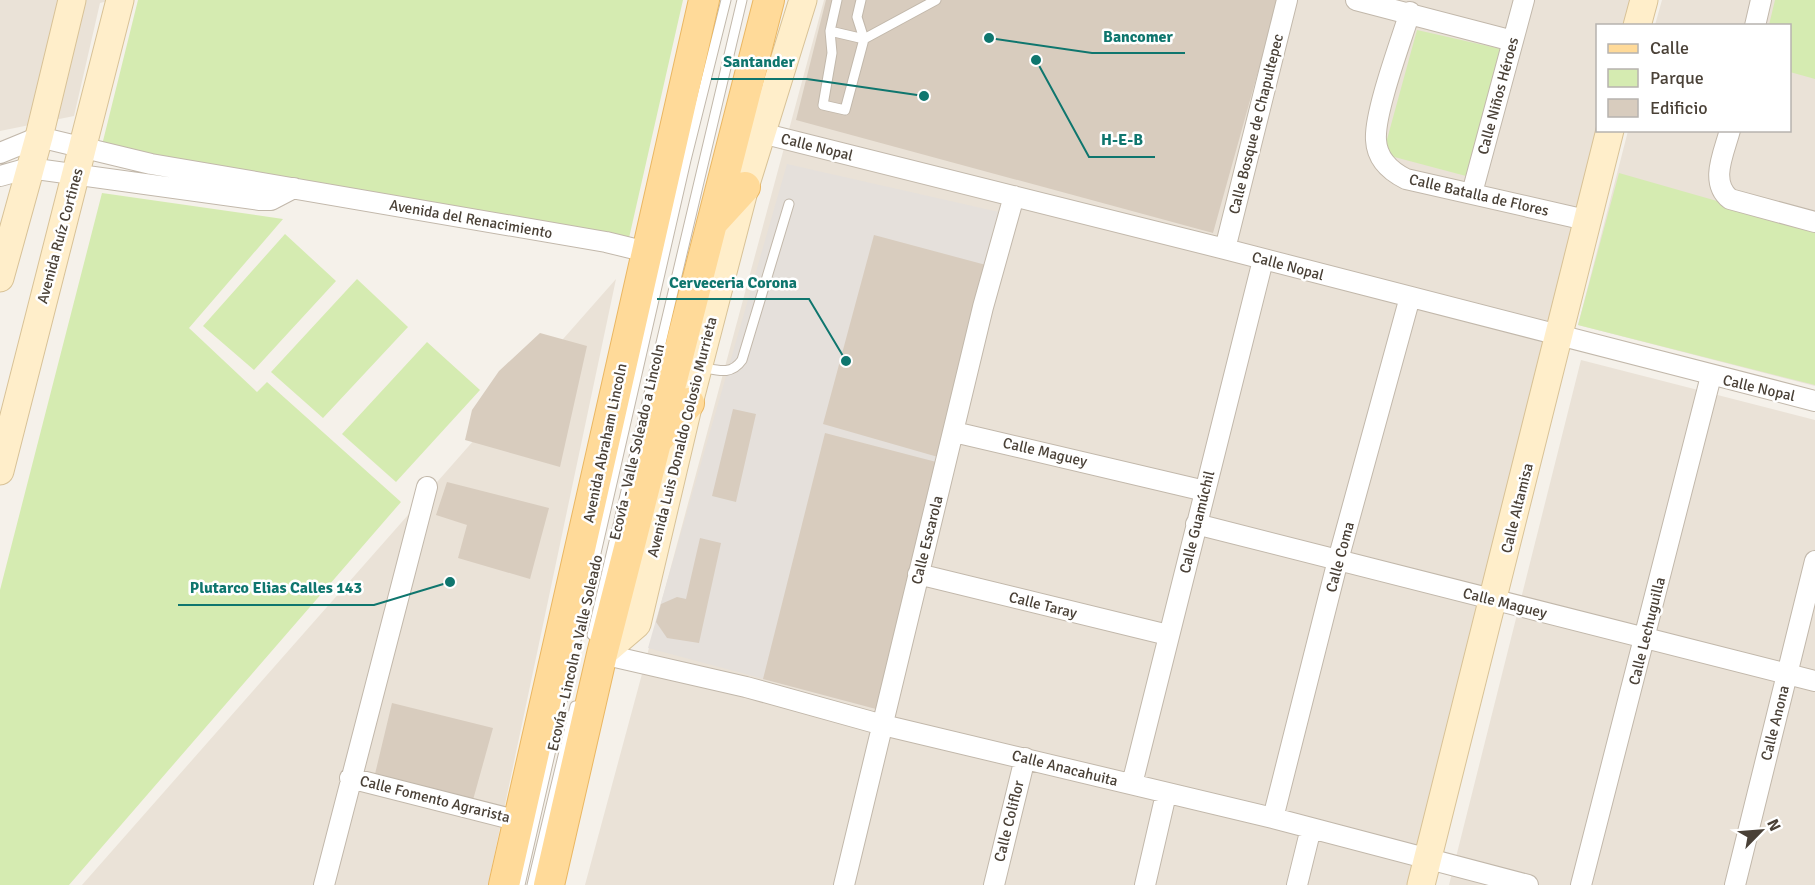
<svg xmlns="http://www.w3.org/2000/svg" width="1815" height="885" viewBox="0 0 1815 885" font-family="Signika,sans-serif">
  <rect width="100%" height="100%" fill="#f5f1ea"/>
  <path fill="#eae2d7" d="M 0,0 L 112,0 L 100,3 L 74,116 L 0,131 Z
    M 824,0 L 1631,0 L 1625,25 L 1598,26 L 1598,130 L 1410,885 L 585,885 Z
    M 1662,0 L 1815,0 L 1815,386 L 1578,325 L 1628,131 L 1790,130 L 1790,26 L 1655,25 Z
    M 616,279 L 488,885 L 82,885 Z
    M 1581,360 L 1815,420 L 1815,885 L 1449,885 Z"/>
  <path fill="#e5e0db" d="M 787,164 L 999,212 L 876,709 L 648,648 Z"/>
  <path fill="#d5ebb1" d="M 138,0 L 683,0 L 629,238 L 102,145 Z
    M 1775,0 L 1815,0 L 1815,79 L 1790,72 L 1790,26 L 1769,25 Z
    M 1417,30 L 1501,49 L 1466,176 L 1383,154 Z
    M 1619,173 L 1815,229 L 1815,385 L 1578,325 Z
    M 102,193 L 283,219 L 189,328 L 257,392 L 267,382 L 401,502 L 69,885 L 0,885 L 0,590 Z
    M 285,234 L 336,281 L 254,370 L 203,326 Z
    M 357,279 L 408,327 L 323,418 L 271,372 Z
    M 427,342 L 480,390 L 396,482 L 342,434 Z"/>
  <path fill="#d8ccbe" d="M 826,0 L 1278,0 L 1213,233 L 796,120 Z
    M 874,235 L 986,265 L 938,457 L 823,424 Z
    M 540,333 L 587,346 L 560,467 L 465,440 L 472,410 L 499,371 Z
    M 733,409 L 756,414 L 736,502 L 712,496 Z
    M 825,433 L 944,464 L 876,709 L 763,679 Z
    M 447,482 L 549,508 L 530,579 L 458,558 L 467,525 L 436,515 Z
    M 700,538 L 721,543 L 699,643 L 667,638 L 656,622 L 661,604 L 677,597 L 686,599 Z
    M 392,703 L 493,728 L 473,800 L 375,774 Z"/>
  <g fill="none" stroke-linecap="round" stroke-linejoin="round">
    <g stroke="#c2b8ab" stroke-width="11">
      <path id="lane" d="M 837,0 L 830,31 L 864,39 L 936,0
        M 830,31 L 832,53 L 823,105 L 845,110 L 864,39 L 857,17 L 861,0
        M 701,367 C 717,370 731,376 742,360 L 789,204
        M 592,635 L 742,0
        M 520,885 L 686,160 L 726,0
        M 532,885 L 575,706"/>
    </g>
    <g stroke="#c2b8ab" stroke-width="22">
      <path id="street" d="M 1356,0 L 1513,41
        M 1410,12 C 1401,41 1374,113 1376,140 C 1377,159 1390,171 1406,179 L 1586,220
        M 1755,26 L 1761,0
        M 1730,130 C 1724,153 1709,182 1730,199 L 1815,222
        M 761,133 L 1225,249 L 1815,401
        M 0,153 L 39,137 L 151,164 L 606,242 L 647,252
        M 0,176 L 29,168 L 260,200 L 271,200 L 294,188
        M 1472,193 L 1524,0
        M 1225,249 L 1287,0
        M 954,432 L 1205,491
        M 1196,524 L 1815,681
        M 918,574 L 1168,635
        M 602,654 L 746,687 L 883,725 L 1273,818 L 1528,885
        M 350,778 L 519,821
        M 1132,784 L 1263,260
        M 1273,818 L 1338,560 L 1410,297
        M 324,885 L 427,487
        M 844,885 L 983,307 L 1014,196
        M 994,885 L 1025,758
        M 1145,885 L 1166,794
        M 1297,885 L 1311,828
        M 1581,885 L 1711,376
        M 1735,885 L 1815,561"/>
    </g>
    <g stroke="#d8c297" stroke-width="29">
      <path id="secondary" d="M 1637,26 L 1644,0
        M 0,278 L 39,137 L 72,0
        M 0,471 L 120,0
        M 602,654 L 637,624 L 689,403 L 745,187 L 803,0
        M 1421,885 L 1610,130"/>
    </g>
    <g stroke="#eab763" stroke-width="32">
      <path id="primary" d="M 712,223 L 745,187
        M 659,438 L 689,403
        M 504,885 L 704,0
        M 549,885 L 602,654 L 769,0"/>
    </g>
    <use href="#lane" stroke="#fff" stroke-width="9"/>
    <use href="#street" stroke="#fff" stroke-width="20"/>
    <use href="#secondary" stroke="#ffeeca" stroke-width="27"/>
    <use href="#primary" stroke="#ffda99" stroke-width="30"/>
  </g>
  <g text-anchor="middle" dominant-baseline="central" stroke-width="5" stroke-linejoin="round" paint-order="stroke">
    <g font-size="15" fill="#4a4137" stroke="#fff">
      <text transform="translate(1498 96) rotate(-75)">Calle Niños Héroes</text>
      <text transform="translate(1256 124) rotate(-76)">Calle Bosque de Chapultepec</text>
      <text transform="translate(817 147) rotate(14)">Calle Nopal</text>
      <text transform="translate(1479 195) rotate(13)">Calle Batalla de Flores</text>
      <text transform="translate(471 219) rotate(10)">Avenida del Renacimiento</text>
      <text transform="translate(60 236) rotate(-75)">Avenida Ruíz Cortines</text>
      <text transform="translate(1288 266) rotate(15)">Calle Nopal</text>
      <text transform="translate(1759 388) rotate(13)">Calle Nopal</text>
      <text transform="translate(682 437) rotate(-76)">Avenida Luis Donaldo Colosio Murrieta</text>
      <text transform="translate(637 442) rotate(-77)">Ecovía - Valle Soleado a Lincoln</text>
      <text transform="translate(605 443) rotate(-78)">Avenida Abraham Lincoln</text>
      <text transform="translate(1045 452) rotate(13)">Calle Maguey</text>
      <text transform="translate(1517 508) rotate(-76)">Calle Altamisa</text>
      <text transform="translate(1197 522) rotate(-76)">Calle Guamúchil</text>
      <text transform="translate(927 540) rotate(-76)">Calle Escarola</text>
      <text transform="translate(1340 557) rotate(-75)">Calle Coma</text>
      <text transform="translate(1505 603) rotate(14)">Calle Maguey</text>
      <text transform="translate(1043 605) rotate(14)">Calle Taray</text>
      <text transform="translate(1647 631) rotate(-76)">Calle Lechuguilla</text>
      <text transform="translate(575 653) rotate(-77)">Ecovía - Lincoln a Valle Soleado</text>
      <text transform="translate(1775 723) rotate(-76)">Calle Anona</text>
      <text transform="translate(1065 768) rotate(14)">Calle Anacahuita</text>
      <text transform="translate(435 799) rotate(14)">Calle Fomento Agrarista</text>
      <text transform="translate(1009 821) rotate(-76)">Calle Coliflor</text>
    </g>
  </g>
  <path fill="none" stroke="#0f766e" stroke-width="2" d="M989 38L1092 53H1185M924 96L807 79H711M1036 60L1089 157H1155M846 361L809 299H657M450 582L374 605H178"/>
  <g fill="#0f766e" stroke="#fff" stroke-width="2">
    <circle cx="989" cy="38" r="6"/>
    <circle cx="924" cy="96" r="6"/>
    <circle cx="1036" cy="60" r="6"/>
    <circle cx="846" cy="361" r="6"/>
    <circle cx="450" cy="582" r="6"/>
  </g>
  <g font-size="16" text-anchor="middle" font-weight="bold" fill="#0f766e" stroke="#fff" stroke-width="5" stroke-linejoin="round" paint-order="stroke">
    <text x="1138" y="42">Bancomer</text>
    <text x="759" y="67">Santander</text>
    <text x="1122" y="145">H-E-B</text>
    <text x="733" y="288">Cerveceria Corona</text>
    <text x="276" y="593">Plutarco Elias Calles 143</text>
  </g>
  <rect x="1596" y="24" width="195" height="108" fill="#ffffff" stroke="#b7b3af" stroke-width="1.5"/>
  <rect x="1608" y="44" width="30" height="9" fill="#ffda99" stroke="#b7b3af" stroke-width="1.5"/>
  <text x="1650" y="54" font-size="18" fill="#4a4137">Calle</text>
  <rect x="1608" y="69" width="30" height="18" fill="#d5ebb1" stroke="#b7b3af" stroke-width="1.5"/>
  <text x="1650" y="84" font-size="18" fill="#4a4137">Parque</text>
  <rect x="1608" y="99" width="30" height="18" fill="#d8ccbe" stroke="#b7b3af" stroke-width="1.5"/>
  <text x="1650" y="114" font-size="18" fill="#4a4137">Edificio</text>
  <g transform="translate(1761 831) rotate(65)" stroke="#ffffff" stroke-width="4.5" paint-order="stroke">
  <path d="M0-4.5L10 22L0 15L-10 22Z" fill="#4a4137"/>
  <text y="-9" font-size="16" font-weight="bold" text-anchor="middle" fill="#4a4137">N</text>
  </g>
</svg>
